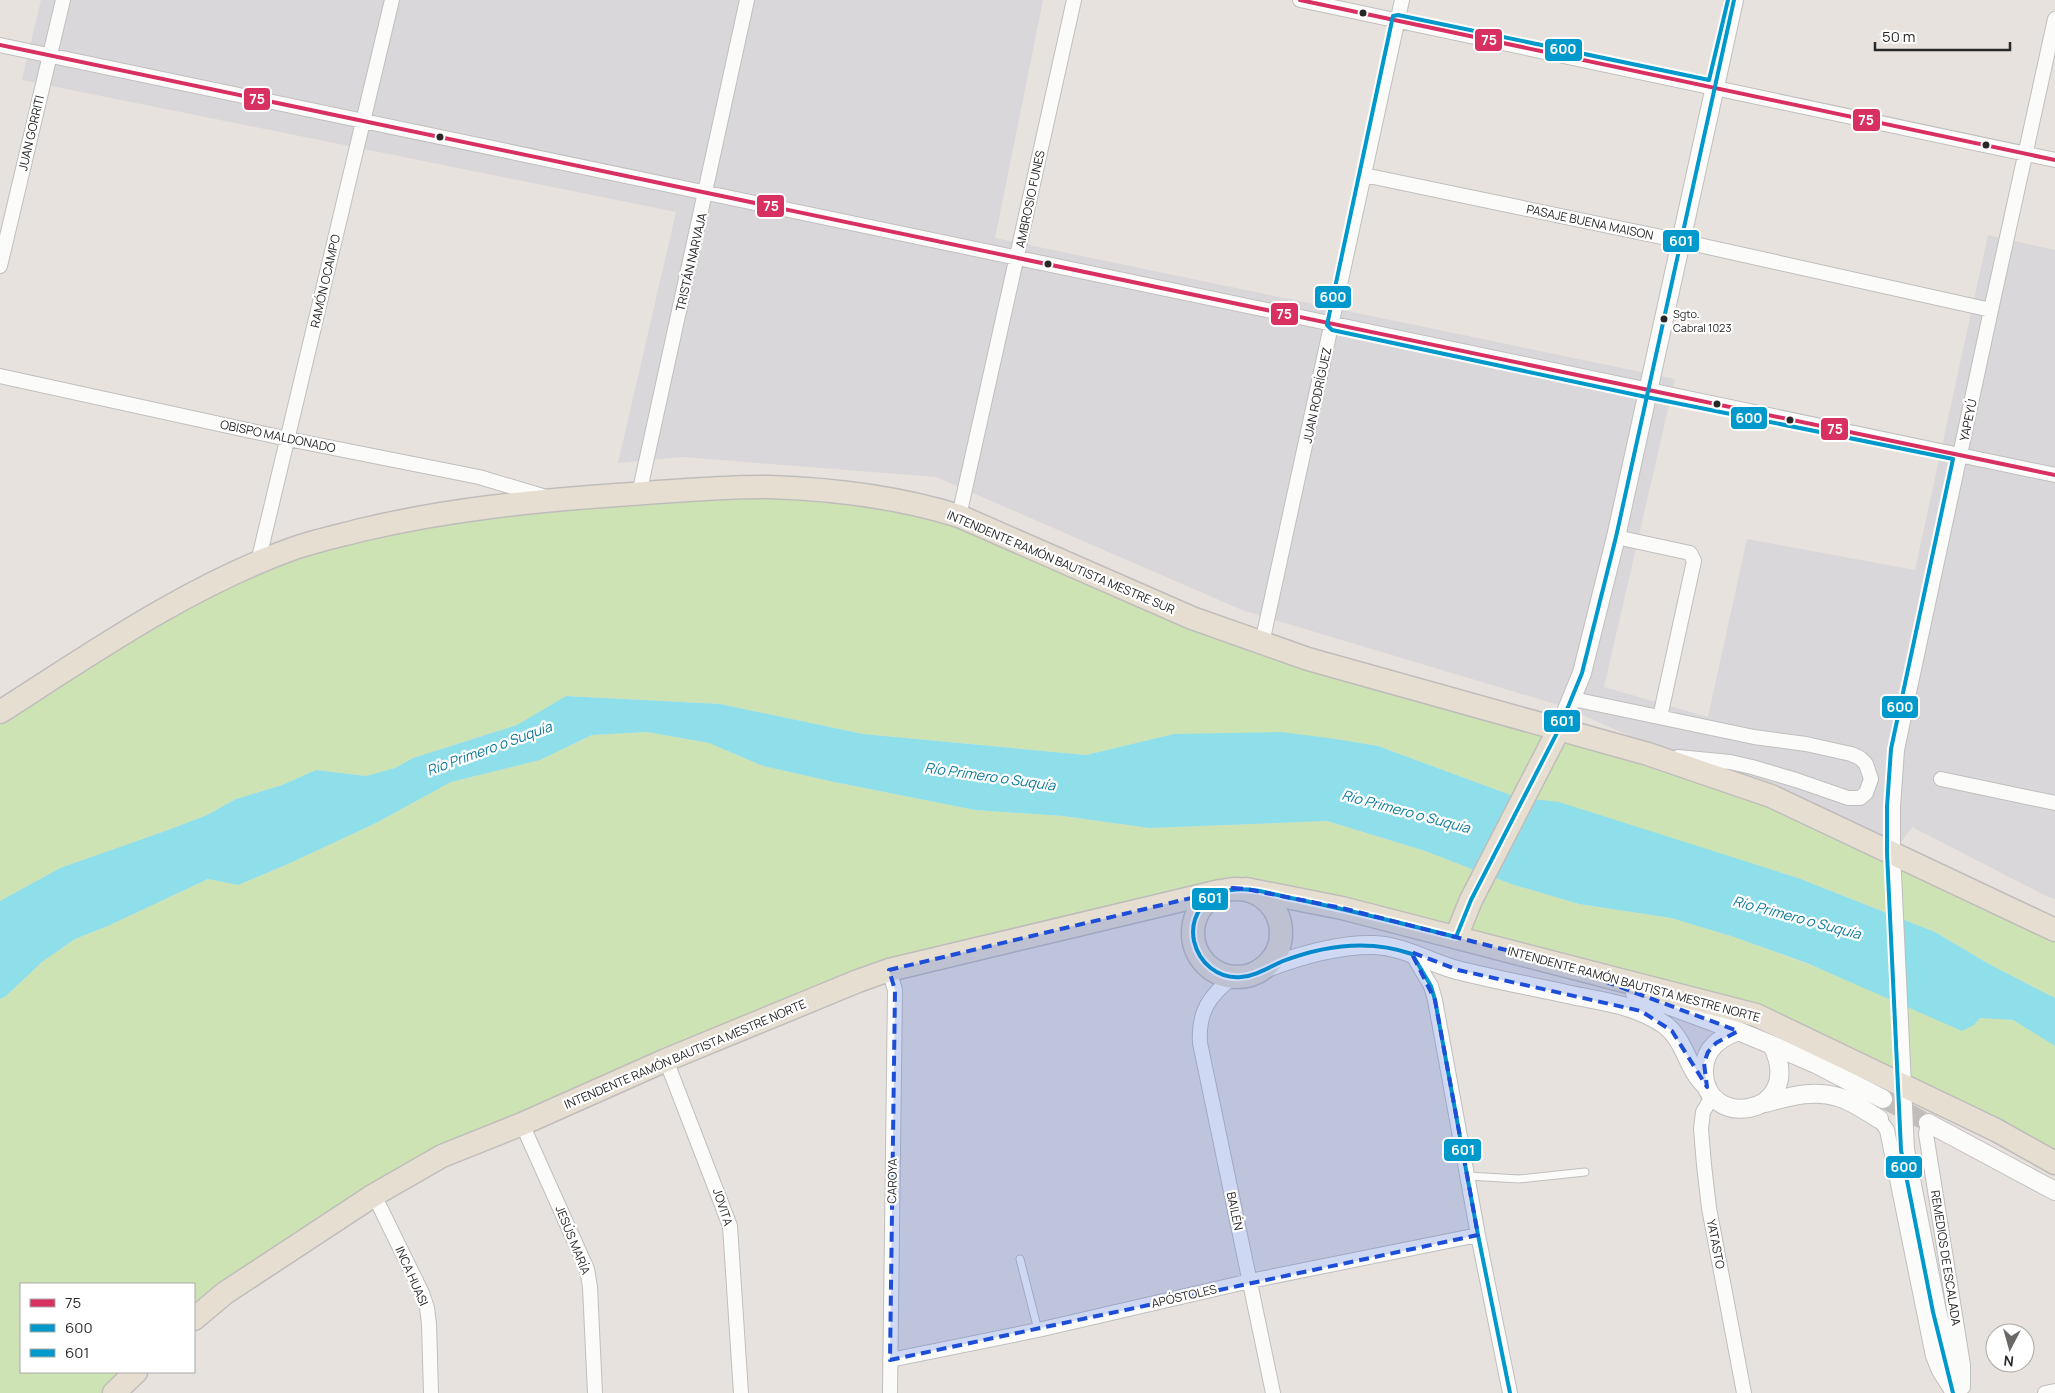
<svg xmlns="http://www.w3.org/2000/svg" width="2055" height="1393" viewBox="0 0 2055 1393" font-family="Manrope,sans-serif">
  <rect width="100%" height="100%" fill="#e7e2dd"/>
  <path fill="#d9d7d9" d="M 41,0 L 1043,0 L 995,238 L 1675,379 L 1604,687 L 1708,717 L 1747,539 L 1915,570 L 1988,235 L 2055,250 L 2055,899 L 2044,895 L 1912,827 L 1893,853 L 1562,706 L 1242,610 L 936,477 L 683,457 L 618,463 L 676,212 L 22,80 Z"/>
  <path fill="#cee3b4" d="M 708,489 L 907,502 L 1192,618 L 1648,754 L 2055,930 L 2055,998 L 1989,964 L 1935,932 L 1798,878 L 1692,845 L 1516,797 L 1378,746 L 1336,739 L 1174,734 L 1086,755 L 863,734 L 720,704 L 566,696 L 517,725 L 413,758 L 395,768 L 366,776 L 316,770 L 282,785 L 236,799 L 207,815 L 168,830 L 60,868 L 0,901 L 0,712 L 134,627 L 335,536 Z
    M 647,732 L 709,743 L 763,766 L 834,782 L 975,810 L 1063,816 L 1149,828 L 1327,821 L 1425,851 L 1511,884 L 1579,904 L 1671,918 L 1734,937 L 1974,1025 L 1980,1018 L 2013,1020 L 2055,1046 L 2055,1163 L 1756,1015 L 1258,893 L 1220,891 L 889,970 L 442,1156 L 194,1319 L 194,1284 L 21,1284 L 21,1372 L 136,1372 L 114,1393 L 0,1393 L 0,999 L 6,996 L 42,962 L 75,939 L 108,926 L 208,879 L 238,885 L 288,864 L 376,823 L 451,782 L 540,760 L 592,735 Z"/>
  <path fill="#8edfea" d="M 566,696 L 720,704 L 863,734 L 1086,755 L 1174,734 L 1281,732 L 1336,739 L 1378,746 L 1516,797 L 1559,802 L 1798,878 L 1935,932 L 1989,964 L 2055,998 L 2055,1046 L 2013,1020 L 1980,1018 L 1974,1025 L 1962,1031 L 1809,964 L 1734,937 L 1671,918 L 1579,904 L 1511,884 L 1425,851 L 1327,821 L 1149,828 L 1063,816 L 975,810 L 834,782 L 763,766 L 709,743 L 647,732 L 592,735 L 540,760 L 451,782 L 376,823 L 288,864 L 238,885 L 208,879 L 108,926 L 75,939 L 42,962 L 6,996 L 0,999 L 0,901 L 60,868 L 168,830 L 207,815 L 236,799 L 282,785 L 316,770 L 366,776 L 395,768 L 413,758 L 517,725 Z"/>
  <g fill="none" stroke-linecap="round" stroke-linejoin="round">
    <path stroke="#c1bdb9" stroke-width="18" stroke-dasharray="18 9" stroke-linecap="butt" d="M 1883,1099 L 1928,1123"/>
    <g stroke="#c0bfbf" stroke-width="9">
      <path id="service" d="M 1468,1176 L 1519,1179 L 1585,1172
        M 1020,1259 L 1038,1330"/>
    </g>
    <g stroke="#c0bfbf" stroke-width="16">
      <path id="minor" d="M 1300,0 L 2055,160
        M 0,45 L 2055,475
        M 1364,175 L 1681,241 L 1991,310
        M 0,266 L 63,0
        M 0,376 L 288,439 L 479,477 L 546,497
        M 639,494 L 747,0
        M 959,516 L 1074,0
        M 1616,537 L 1690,553 L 1694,561 L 1660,717
        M 258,562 L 392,0
        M 1262,643 L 1402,0
        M 1573,699 L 1754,737 L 1806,744 L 1851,754 L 1860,758 L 1866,764 L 1871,779 L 1866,793 L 1860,798 L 1848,798 L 1796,780 L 1752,767 L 1730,762 L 1678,757
        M 1941,779 L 2055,803
        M 1412,954 L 1431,986 L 1435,1000 L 1478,1235 L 1510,1393
        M 889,970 L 895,990 L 890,1393
        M 1233,977 C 1209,996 1198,1012 1200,1043 L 1273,1393
        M 666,1060 L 730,1226 L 741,1393
        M 1712,1097 L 1703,1112 L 1701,1129 L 1704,1165 L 1709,1208 L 1744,1393
        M 1879,1119 L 1887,1130 L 1933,1356 L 1939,1371 L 1953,1393
        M 1928,1123 L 1926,1134 L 1963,1365 L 1963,1387
        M 522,1124 L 587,1269 L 590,1287 L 595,1393
        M 374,1195 L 422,1293 L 427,1308 L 429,1324 L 431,1393
        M 890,1360 L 1038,1330 L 1250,1281 L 1478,1235
        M 1959,1393 L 1939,1311 L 1907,1149 L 1893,853 L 1893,807 L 1897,750 L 1908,697 L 1991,310 L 2055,19
        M 2045,1393 L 2055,1391"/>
    </g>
    <g stroke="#c0bfbf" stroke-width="20">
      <path id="tertiary" d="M 1559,729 L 1582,673 L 1616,537 L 1734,0
        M 1264,969 C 1298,956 1337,944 1374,945 C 1404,946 1430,963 1457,970 C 1496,980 1536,987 1576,996 C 1607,1002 1638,1006 1665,1025 C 1686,1041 1687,1070 1707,1087
        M 1635,993 L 1738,1031
        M 1738,1031 L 1772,1045 C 1808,1117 1701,1132 1704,1069 C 1705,1048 1720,1038 1738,1031 Z
        M 1772,1045 L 1816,1064 L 1883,1099
        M 1765,1103 C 1788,1097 1813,1089 1838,1097 C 1852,1101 1866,1111 1879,1119
        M 1928,1123 L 2055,1191"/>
    </g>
    <g stroke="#bfbdbc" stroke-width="25">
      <path id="primary" d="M 0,712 C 92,653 189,586 292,549 C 314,541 338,536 361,530 C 445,510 531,501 617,495 C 667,492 718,486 769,487 C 833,489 898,497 959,516 L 1192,618 L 1308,659 L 1648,754 L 1771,796 L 2055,930
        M1193 933a44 44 0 1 1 88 0a44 44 0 1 1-88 0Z
        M 1246,889 L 1342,908 L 1756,1015 L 1996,1130 L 2055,1163
        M 1456,937 L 1471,900 L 1559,729
        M 194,1319 L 225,1293 L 374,1195 L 442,1156 L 522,1124 L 666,1060 L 858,981 L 889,970 L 1220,891
        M 114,1393 L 136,1372"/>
    </g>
    <use href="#service" stroke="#fbfbfa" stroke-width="7"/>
    <use href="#minor" stroke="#fbfbfa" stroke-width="14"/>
    <use href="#tertiary" stroke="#fbfbfa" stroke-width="18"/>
    <use href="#primary" stroke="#e6ded1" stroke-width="22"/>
    <g stroke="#fff" stroke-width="8">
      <path id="bus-1" d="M 1300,0 L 2055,160
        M 0,45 L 2055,475"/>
    </g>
    <g stroke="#fff" stroke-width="8">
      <path id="bus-2" d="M 1728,0 L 1709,80 L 1398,15 L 1393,16 L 1327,325 L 1332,330 L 1646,397 L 1953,459 L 1891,749 L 1887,807 L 1887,853 L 1901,1150 L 1933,1312 L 1953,1393"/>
    </g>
    <g stroke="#fff" stroke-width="8">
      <path id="bus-3" d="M 1510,1393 L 1478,1235 L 1435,1000 L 1431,986 L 1412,954 C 1369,939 1325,945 1283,961 C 1269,967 1256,976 1241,977 C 1218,979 1199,963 1194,941 C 1189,916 1206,893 1231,890 C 1251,887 1272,894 1291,898 C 1346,909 1401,923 1456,937 L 1471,900 L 1559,729 L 1582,673 L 1616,537 L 1734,0"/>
    </g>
    <use href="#bus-1" stroke="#d93062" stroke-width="4"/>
    <use href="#bus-2" stroke="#0099cb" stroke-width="4"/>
    <use href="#bus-3" stroke="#0099cb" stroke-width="4"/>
  </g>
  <path fill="#1d4ed8" fill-opacity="0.2" stroke="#1d4ed8" stroke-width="4" stroke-dasharray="10 6" stroke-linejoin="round" d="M 1233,888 L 1246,889 L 1342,908 L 1553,962 L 1738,1031 L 1716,1043 L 1708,1052 L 1704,1063 L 1707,1087 L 1672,1031 L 1641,1011 L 1458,970 L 1411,952 L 1435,1000 L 1478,1235 L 890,1360 L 895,990 L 889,970 Z"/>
  <g fill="#282828" stroke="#fff" stroke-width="2">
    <circle cx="1363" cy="13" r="4.5"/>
    <circle cx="440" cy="137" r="4.5"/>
    <circle cx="1986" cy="145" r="4.5"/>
    <circle cx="1048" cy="264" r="4.5"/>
    <circle cx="1664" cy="319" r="4.5"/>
    <circle cx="1717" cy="404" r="4.5"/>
    <circle cx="1790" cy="420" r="4.5"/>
  </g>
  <g text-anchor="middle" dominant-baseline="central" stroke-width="4.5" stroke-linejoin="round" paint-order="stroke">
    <g font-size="11" fill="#282828" stroke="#fff" text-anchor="start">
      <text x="1673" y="313">Sgto.<tspan x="1673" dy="14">Cabral 1023</tspan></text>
    </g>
    <g font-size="12" fill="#282828" stroke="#fff">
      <text transform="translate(31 133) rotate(-77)">JUAN GORRITI</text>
      <text transform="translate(1030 199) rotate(-78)">AMBROSIO FUNES</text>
      <text transform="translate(1590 222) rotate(12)">PASAJE BUENA MAISON</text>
      <text transform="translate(691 262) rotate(-77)">TRISTÁN NARVAJA</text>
      <text transform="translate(325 281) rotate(-77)">RAMÓN OCAMPO</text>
      <text transform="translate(1317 395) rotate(-78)">JUAN RODRÍGUEZ</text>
      <text transform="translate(1968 420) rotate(-78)">YAPEYÚ</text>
      <text transform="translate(278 436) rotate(12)">OBISPO MALDONADO</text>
      <text transform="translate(1061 562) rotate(23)">INTENDENTE RAMÓN BAUTISTA MESTRE SUR</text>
      <text transform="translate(1634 984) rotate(15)">INTENDENTE RAMÓN BAUTISTA MESTRE NORTE</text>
      <text transform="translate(685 1054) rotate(-23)">INTENDENTE RAMÓN BAUTISTA MESTRE NORTE</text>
      <text transform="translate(892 1181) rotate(-89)">CAROYA</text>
      <text transform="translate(723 1207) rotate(72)">JOVITA</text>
      <text transform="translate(1235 1211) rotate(78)">BAILÉN</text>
      <text transform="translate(573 1240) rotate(68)">JESÚS MARÍA</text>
      <text transform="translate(1716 1244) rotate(79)">YATASTO</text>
      <text transform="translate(1946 1258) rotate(81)">REMEDIOS DE ESCALADA</text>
      <text transform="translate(412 1276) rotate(66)">INCA HUASI</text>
      <text transform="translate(1184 1296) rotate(-13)">APÓSTOLES</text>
    </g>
    <g font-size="14" font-style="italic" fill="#0a7b99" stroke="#fff">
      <text transform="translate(489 748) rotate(-20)">Río Primero o Suquía</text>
      <text transform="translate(990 776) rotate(8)">Río Primero o Suquía</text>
      <text transform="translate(1406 811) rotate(15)">Río Primero o Suquía</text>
      <text transform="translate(1797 917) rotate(15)">Río Primero o Suquía</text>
    </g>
  </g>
  <g stroke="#fff" stroke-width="2">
    <rect x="1474" y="28" width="29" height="24" rx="5" fill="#d93062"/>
    <rect x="1544" y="38" width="39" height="24" rx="5" fill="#0099cb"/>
    <rect x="243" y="87" width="28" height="24" rx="5" fill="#d93062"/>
    <rect x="1852" y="108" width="29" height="24" rx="5" fill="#d93062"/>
    <rect x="756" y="194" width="29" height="24" rx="5" fill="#d93062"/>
    <rect x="1662" y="229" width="38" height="24" rx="5" fill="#0099cb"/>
    <rect x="1314" y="285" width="38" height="24" rx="5" fill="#0099cb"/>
    <rect x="1270" y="302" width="29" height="24" rx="5" fill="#d93062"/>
    <rect x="1730" y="406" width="38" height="24" rx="5" fill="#0099cb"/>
    <rect x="1820" y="417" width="29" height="24" rx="5" fill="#d93062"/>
    <rect x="1881" y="695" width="38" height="24" rx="5" fill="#0099cb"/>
    <rect x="1543" y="709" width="38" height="24" rx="5" fill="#0099cb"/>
    <rect x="1191" y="887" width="38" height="24" rx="5" fill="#0099cb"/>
    <rect x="1443" y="1138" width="39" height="24" rx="5" fill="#0099cb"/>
    <rect x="1885" y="1155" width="38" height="24" rx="5" fill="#0099cb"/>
  </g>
  <g font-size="14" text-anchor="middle" font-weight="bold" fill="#fff">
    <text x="1489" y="45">75</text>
    <text x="1563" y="54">600</text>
    <text x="257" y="104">75</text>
    <text x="1866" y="125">75</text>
    <text x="771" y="211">75</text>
    <text x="1681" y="246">601</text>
    <text x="1333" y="302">600</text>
    <text x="1284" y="319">75</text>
    <text x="1749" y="423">600</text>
    <text x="1835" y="434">75</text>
    <text x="1900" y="712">600</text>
    <text x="1562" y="726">601</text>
    <text x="1210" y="903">601</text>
    <text x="1463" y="1155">601</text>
    <text x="1904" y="1172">600</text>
  </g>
  <rect x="20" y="1283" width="175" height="90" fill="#ffffff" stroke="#a9a9a9"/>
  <rect x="30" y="1299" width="25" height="8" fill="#d93062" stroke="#a9a9a9"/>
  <text x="65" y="1308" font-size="15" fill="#282828">75</text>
  <rect x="30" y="1324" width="25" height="8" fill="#0099cb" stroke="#a9a9a9"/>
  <text x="65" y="1333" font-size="15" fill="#282828">600</text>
  <rect x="30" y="1349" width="25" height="8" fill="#0099cb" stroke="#a9a9a9"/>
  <text x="65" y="1358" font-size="15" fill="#282828">601</text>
  <g transform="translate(2010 1348) rotate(186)"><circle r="24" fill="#ffffff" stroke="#a9a9a9"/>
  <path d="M0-4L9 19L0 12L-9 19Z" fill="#6b6967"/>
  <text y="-8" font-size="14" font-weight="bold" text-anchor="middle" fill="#282828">N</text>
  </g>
  <path d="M1875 42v8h135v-8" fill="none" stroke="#282828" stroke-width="2.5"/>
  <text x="1882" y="42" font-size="15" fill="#282828" stroke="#ffffff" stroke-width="4" paint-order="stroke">50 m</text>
</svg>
